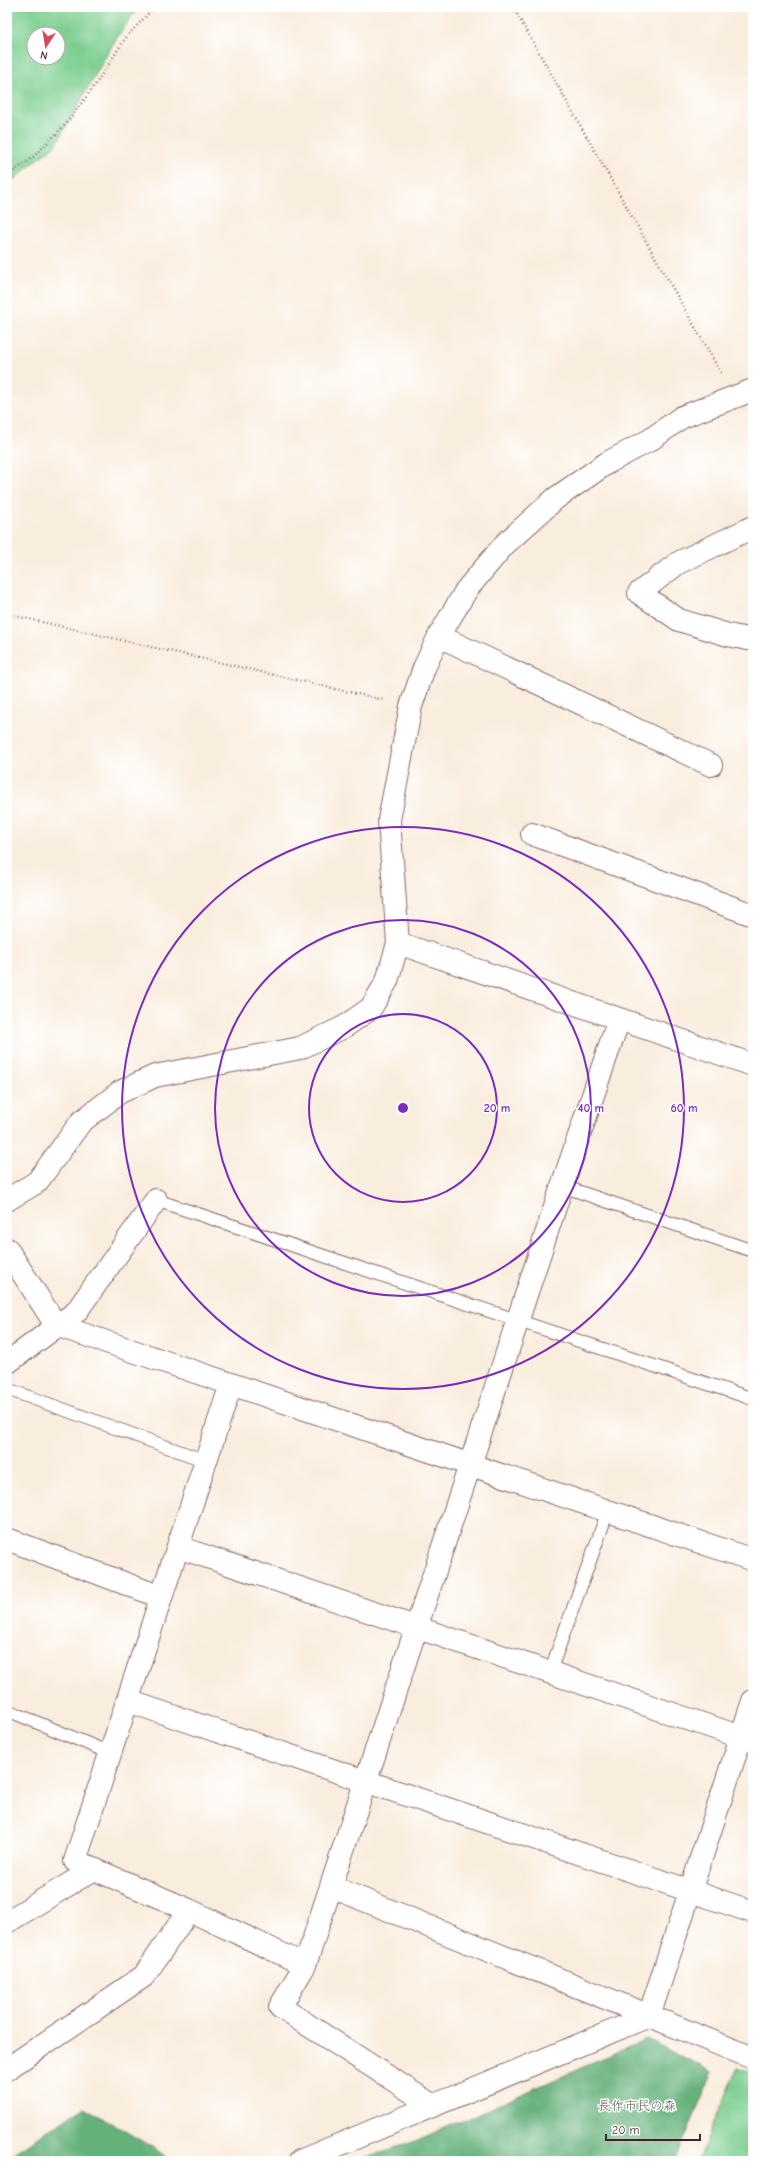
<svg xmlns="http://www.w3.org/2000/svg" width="760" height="2168" viewBox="0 0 760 2168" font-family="'Comic Neue','Klee One',sans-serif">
  <rect width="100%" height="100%" fill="#fff"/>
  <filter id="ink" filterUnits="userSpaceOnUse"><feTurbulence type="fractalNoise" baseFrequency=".025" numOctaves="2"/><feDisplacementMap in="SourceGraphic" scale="8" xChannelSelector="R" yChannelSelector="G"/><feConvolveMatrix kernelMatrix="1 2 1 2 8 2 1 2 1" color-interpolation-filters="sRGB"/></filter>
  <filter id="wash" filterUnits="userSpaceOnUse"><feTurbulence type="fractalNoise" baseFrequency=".012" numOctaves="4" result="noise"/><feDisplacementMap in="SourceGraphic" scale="16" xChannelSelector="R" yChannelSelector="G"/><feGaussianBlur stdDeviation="0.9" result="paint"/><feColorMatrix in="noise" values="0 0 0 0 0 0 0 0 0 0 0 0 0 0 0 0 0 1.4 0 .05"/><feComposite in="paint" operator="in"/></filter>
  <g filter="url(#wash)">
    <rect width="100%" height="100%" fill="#f9eddd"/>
    <path fill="#7cce8f" stroke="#63765d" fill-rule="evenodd" d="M 7,7 L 142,7 L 132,16 L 114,42 L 56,144 L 7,185 ZM 34,34 L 58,34 L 58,58 L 34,58 Z
      M 737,2067 L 753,2073 L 753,2161 L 698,2161 Z"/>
    <path fill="#65b17a" stroke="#586852" d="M 647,2039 L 713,2072 L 675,2161 L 354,2161 L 415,2141 Z
      M 84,2107 L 152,2147 L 170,2161 L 7,2161 L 7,2158 Z"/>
  </g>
  <g filter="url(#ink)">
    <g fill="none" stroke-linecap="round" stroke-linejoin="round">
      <g stroke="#876769" stroke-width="14">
        <path id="lane" d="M 562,1186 L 753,1251
          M 156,1200 L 753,1399
          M 7,1389 L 206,1461
          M 550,1672 L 608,1511
          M 7,1710 L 110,1753"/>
      </g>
      <g stroke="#876769" stroke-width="24">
        <path id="street" d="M 753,527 L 678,563 L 639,593 L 679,620 L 728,635 L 753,640
          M 439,636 L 711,765
          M 532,834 L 753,915
          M 398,943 L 753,1065
          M 7,1200 L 37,1182 L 81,1122 L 120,1092 L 155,1076 L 300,1048 L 344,1027 L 371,1008 L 387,981 L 398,943 L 389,820 L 411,706 L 424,668 L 439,636 L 467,589 L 505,544 L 556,498 L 607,463 L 650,440 L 682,417 L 753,390
          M 7,1249 L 56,1325 L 753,1560
          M 7,1363 L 76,1312 L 156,1200
          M 231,1384 L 75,1861 L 189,1910 L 305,1965
          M 7,1539 L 161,1597
          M 178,1547 L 753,1741
          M 128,1701 L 753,1912
          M 332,1887 L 753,2058
          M 7,1922 L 94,1869
          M 7,2069 L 144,1976 L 189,1910
          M 432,2105 L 280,2007 L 305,1965 L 562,1186 L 619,1019
          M 300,2161 L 649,2016 L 753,1701"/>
      </g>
      <path stroke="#876769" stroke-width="2.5" stroke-dasharray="1 3" stroke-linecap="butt" d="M 513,7 L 721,373
        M 7,176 L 31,159 L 66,124 L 95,85 L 127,36 L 155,7
        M 7,614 L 384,700"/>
      <use href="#lane" stroke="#fff" stroke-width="12"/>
      <use href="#street" stroke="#fff" stroke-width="22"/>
    </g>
  </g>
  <g fill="none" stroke="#7b2cbf" stroke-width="2">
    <circle cx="403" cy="1108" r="94"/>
    <circle cx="403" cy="1108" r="188"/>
    <circle cx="403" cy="1108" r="281"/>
  </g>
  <g text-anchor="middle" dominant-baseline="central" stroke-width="3" stroke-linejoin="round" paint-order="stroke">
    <g font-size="13" fill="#5c5c4e" stroke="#fff">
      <text x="637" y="2105">長作市民の森</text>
    </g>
  </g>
  <circle cx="403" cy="1108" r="6" fill="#7b2cbf" stroke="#fff" stroke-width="2"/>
  <g font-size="12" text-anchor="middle" font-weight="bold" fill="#7b2cbf" stroke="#fff" stroke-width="3" stroke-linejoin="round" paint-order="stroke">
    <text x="497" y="1112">20 m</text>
    <text x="591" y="1112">40 m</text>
    <text x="684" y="1112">60 m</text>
  </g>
  <rect width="760" height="2168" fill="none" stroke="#fff" stroke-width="24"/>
  <g transform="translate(46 46) rotate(192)"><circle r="19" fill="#ffffff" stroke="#b7a5aa"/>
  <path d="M0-3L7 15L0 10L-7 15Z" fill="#d1495b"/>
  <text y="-6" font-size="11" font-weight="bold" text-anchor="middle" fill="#4a1f2b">N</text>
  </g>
  <path d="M606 2134v6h94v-6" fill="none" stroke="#4a1f2b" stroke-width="2"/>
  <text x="612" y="2134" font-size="12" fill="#4a1f2b" stroke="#ffffff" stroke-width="3" paint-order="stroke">20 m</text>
</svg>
